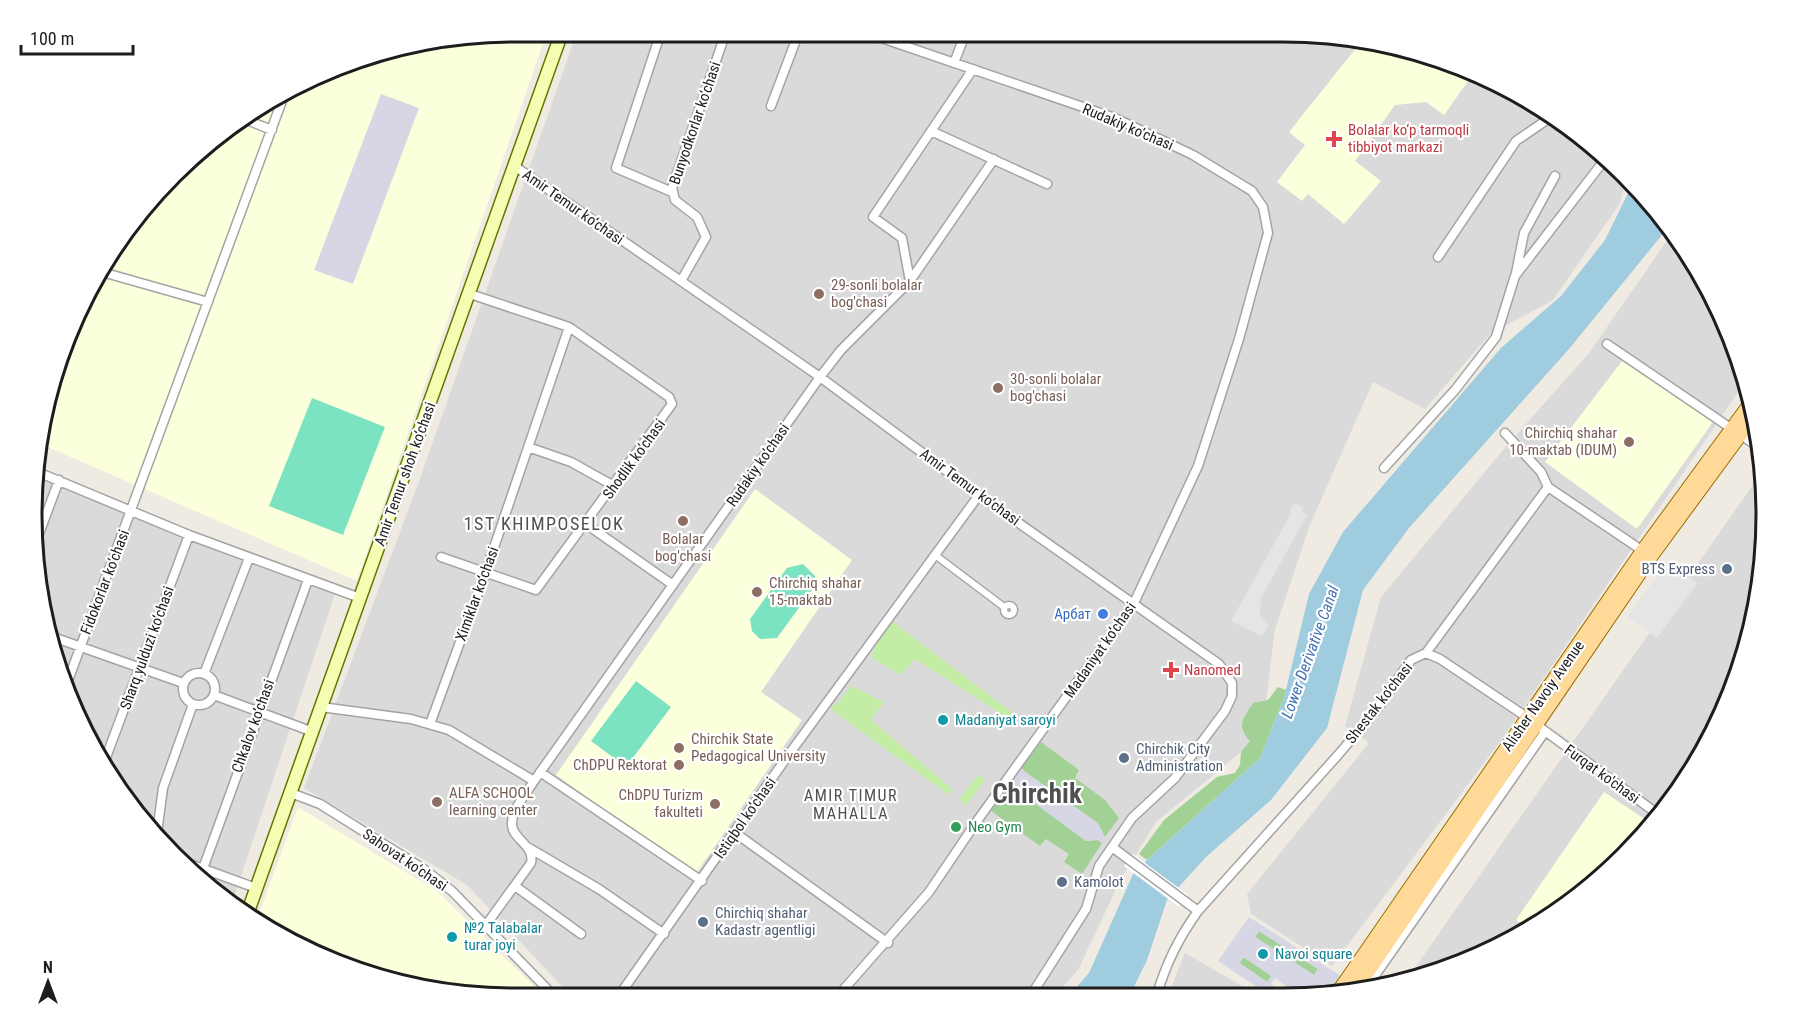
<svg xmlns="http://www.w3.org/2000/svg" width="1798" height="1030" viewBox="0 0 1798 1030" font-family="'Roboto Condensed',sans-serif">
  <rect width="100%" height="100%" fill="#efebe2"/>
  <path fill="#dbdada" d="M 577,32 L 1315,33 L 1439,57 L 1551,113 L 1627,176 L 1620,203 L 1553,300 L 1490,334 L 1425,409 L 1373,382 L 1309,527 L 1275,629 L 1262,735 L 1156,822 L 1120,881 L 1078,970 L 1054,997 L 572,997 L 467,885 L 304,788 L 417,487 Z
    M 1673,232 L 1685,246 L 1730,330 L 1745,382 L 1505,735 L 1332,966 L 1251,914 L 1247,894 L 1369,743 L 1345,726 L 1381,597 L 1503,450 L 1589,353 Z
    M 1762,472 L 1766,515 L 1757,609 L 1730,700 L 1685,783 L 1625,857 L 1525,934 L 1438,973 L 1407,979 Z
    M 40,473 L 337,588 L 232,903 L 132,810 L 57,671 L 33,546 Z
    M 1185,953 L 1261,997 L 1167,997 Z"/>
  <path fill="#fcffdb" d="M 515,32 L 547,32 L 357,581 L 43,445 L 48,390 L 113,246 L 221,131 L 360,57 Z
    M 1361,42 L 1439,57 L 1473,74 L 1444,115 L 1426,102 L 1395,105 L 1355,161 L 1381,181 L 1344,224 L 1308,194 L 1302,201 L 1277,182 L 1305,145 L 1289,132 Z
    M 1622,361 L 1713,422 L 1637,529 L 1545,462 Z
    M 755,489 L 852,560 L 761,692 L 802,720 L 695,875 L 556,775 Z
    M 1604,792 L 1652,824 L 1625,857 L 1530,929 L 1516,920 Z
    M 298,807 L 437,891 L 545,997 L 483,997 L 359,973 L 256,922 Z"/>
  <path fill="#c3eda4" d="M 893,622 L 1014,714 L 1010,719 L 915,659 L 901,675 L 871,657 C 878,646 877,629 893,622 Z
    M 851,686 L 884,702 L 871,720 L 952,789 L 949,795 L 833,711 L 830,703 L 836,706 Z
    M 978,775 L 985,780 L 968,803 L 964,805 L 960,799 Z"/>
  <path fill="#a1d194" d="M 1278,687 L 1286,690 L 1284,698 L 1260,758 L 1147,860 L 1139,854 L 1164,820 L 1217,777 L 1235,773 L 1240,765 L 1241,752 L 1250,741 C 1236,726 1243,719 1253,703 L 1268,700 Z
    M 1041,742 L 1079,770 L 1075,778 L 1105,800 L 1119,818 L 1105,837 L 1021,768 Z
    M 1010,785 L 1086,841 L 1098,840 L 1102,843 L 1082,874 L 1064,862 L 1069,854 L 1046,839 L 1040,846 L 991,811 Z
    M 1259,931 L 1318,969 L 1314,975 L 1255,937 Z
    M 1244,957 L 1272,976 L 1267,982 L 1239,963 Z"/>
  <path fill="#7be3c2" d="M 312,398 L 385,427 L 343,535 L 269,506 Z
    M 803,564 L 815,576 L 814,587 L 777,638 L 760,639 L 752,631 L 750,619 L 787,568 Z
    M 636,681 L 671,707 L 626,767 L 591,741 Z"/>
  <path fill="#e5e5e5" d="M 1293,503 L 1304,507 L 1301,512 L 1307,515 L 1261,598 L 1260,616 L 1269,625 L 1262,636 L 1231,621 L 1289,517 Z
    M 1667,562 L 1697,583 L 1657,638 L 1627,617 Z"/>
  <path fill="#d7d6e5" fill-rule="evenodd" d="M 381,94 L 419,108 L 353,284 L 314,270 Z
    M 1017,766 L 1098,823 L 1105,837 L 1102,843 L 1098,840 L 1086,841 L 1006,782 Z
    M 1249,917 L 1341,976 L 1328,995 L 1301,997 L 1275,978 L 1271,984 L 1289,997 L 1272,997 L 1218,961 ZM 1259,931 L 1318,969 L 1314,975 L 1255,937 ZM 1243,957 L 1271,976 L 1267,982 L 1240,963 Z"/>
  <path fill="#9fccdf" d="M 1633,183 L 1668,225 L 1666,230 L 1569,349 L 1409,528 L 1363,590 L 1327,728 L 1271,800 L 1206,857 L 1167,900 L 1147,960 L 1129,997 L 1068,997 L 1089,973 L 1134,872 L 1260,758 L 1284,698 L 1309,594 L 1343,532 L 1501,348 L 1561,296 L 1605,240 Z"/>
  <path fill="#fff" d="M 1133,854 L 1188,895 L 1179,907 L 1124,866 Z"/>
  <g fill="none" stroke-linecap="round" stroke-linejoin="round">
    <g stroke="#a4a4a4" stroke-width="9">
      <path id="pedestrian" d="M 935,555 L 1004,607
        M1004 610a5 5 0 1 1 10 0a5 5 0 1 1-10 0Z"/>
    </g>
    <g stroke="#a4a4a4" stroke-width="11">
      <path id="minor" d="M 661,32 L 616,168 L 672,192
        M 954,63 L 966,32
        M 771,106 L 799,32
        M 244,119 L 272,130
        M 931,131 L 1047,184
        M 516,167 L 820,377 L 979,495 L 1219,664 L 1232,683 L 1232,696 L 1225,711 L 1175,778 L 1132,818 L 1112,847 L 1198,911
        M 1438,257 L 1516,141 L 1554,115
        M 102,272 L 208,302
        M 1516,273 L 1524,233 L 1555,176
        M 681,281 L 706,237 L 697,217 L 675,200 L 672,188 L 726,32
        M 910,281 L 902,238 L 873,217 L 973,69
        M 1607,344 L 1760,448
        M 1505,433 L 1541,472 L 1548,487 L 1643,551
        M 528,447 L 571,462 L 614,486
        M 1384,468 L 1455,390 L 1496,337 L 1515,276 L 1606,158
        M 40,473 L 189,535 L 360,598
        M 586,524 L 673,585
        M 33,550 L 59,480
        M 441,557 L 536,590 L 672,404 L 669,397 L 569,327 L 470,294
        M 50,636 L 183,683
        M 1426,653 L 1440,659 L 1531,720
        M183 689a16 16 0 1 1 32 0a16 16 0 1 1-32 0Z
        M 204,674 L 249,558
        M 66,686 L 283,98
        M 214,695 L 313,732
        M 321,707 L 411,719 L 449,730 L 534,781
        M 430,724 L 486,571 L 569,327
        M 1541,728 L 1659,815
        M 105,760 L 189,535
        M 540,772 L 702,881
        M 291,793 L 320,804 L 425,870 L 452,891 L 555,997
        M 1677,794 L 1692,770
        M 734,832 L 888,943
        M 157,833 L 163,788 L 193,704
        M 529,848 L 599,889 L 664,934
        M 190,864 L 256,888
        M 201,874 L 308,580
        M 515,886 L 581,934
        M 486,925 L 531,863 C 535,845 513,840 512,825 C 511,810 526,794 534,781 L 820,377 L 841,350 L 910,281 L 994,159
        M 1367,987 L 1544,733
        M 618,997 L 787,757 L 979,495
        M 837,997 L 929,892 L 977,821 L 1134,603 L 1198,466 L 1239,339 L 1268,233 L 1263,207 L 1252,191 L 1193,155 L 1115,118 L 864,32
        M 1030,997 L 1086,909 L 1099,866 L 1112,847
        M 1156,997 C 1166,964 1178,939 1198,911 L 1338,755 L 1377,709 L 1411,660 L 1426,653 L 1548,487"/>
    </g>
    <g stroke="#627800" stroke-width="15">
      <path id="secondary" d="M 246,917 L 562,32"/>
    </g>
    <g stroke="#966f00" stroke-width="16">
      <path id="primary" d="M 1355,990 L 1650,557 L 1755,414
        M 1338,993 L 1643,551 L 1752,402"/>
    </g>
    <use href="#pedestrian" stroke="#fff" stroke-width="6"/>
    <use href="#minor" stroke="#fff" stroke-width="8"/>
    <use href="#secondary" stroke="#f4fdb2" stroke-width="12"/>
    <use href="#primary" stroke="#ffd997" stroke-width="14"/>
  </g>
  <g fill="#e0444e" stroke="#fff" stroke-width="2">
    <path d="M1331 130h6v6h6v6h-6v6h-6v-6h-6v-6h6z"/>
    <path d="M1168 661h6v6h6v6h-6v6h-6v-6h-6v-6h6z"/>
  </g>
  <g fill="#8d6e63" stroke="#fff" stroke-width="2">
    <circle cx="819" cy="294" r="6"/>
    <circle cx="998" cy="388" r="6"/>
    <circle cx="1629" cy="442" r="6"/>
    <circle cx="683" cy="521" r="6"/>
    <circle cx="757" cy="592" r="6"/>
    <circle cx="679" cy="748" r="6"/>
    <circle cx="679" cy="765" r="6"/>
    <circle cx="437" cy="802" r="6"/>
    <circle cx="715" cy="804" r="6"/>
  </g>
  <g fill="#5c6f8a" stroke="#fff" stroke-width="2">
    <circle cx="1727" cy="569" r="6"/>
    <circle cx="1124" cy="758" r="6"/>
    <circle cx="1062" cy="882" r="6"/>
    <circle cx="703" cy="922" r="6"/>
  </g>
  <circle fill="#3f7fe0" stroke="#fff" stroke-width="2" cx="1103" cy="614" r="6"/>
  <g fill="#0f9aa8" stroke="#fff" stroke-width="2">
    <circle cx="943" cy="720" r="6"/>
    <circle cx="452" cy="937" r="6"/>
    <circle cx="1263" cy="954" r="6"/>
  </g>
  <circle fill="#2e9e5b" stroke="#fff" stroke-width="2" cx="956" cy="827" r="6"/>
  <g text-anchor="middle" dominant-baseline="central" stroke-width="4.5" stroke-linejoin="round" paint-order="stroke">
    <g font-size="15" fill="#1d1d1d" stroke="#fff">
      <text transform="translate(695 123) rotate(-71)">Bunyodkorlar ko‘chasi</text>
      <text transform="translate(1128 127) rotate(23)">Rudakiy ko‘chasi</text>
      <text transform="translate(573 207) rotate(35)">Amir Temur ko‘chasi</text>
      <text transform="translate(634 459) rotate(-54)">Shodlik ko‘chasi</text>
      <text transform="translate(758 465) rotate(-55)">Rudakiy ko‘chasi</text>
      <text transform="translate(405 474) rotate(-70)">Amir Temur shoh ko‘chasi</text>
      <text transform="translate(970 487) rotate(36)">Amir Temur ko‘chasi</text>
      <text transform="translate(105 582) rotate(-69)">Fidokorlar ko‘chasi</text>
      <text transform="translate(477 594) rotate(-70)">Ximiklar ko‘chasi</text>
      <text transform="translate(147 648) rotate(-70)">Sharq yulduzi ko‘chasi</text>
      <text transform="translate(1100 650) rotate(-55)">Madaniyat ko‘chasi</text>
      <text transform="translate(1543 696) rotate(-55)">Alisher Navoiy Avenue</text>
      <text transform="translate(1379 703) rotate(-52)">Shestak ko'chasi</text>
      <text transform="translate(253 726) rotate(-70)">Chkalov ko‘chasi</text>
      <text transform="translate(1602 774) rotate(36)">Furqat ko'chasi</text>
      <text transform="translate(745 818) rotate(-55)">Istiqbol ko‘chasi</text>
      <text transform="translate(405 860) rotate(34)">Sahovat ko‘chasi</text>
    </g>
    <g font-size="15" fill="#be3a42" stroke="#fff" text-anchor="start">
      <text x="1348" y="130">Bolalar ko‘p tarmoqli<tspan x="1348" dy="17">tibbiyot markazi</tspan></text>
      <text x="1184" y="670">Nanomed</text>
    </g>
    <g font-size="15" fill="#785e54" stroke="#fff" text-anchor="start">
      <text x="831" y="285">29-sonli bolalar<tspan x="831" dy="17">bog'chasi</tspan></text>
      <text x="1010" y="379">30-sonli bolalar<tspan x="1010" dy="17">bog'chasi</tspan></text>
      <text x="1617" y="433" text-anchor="end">Chirchiq shahar<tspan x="1617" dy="17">10-maktab (IDUM)</tspan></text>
      <text x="683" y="539" text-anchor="middle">Bolalar<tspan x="683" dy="17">bog'chasi</tspan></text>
      <text x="769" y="583">Chirchiq shahar<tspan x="769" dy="17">15-maktab</tspan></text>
      <text x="691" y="739">Chirchik State<tspan x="691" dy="17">Pedagogical University</tspan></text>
      <text x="667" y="765" text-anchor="end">ChDPU Rektorat</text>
      <text x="449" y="793">ALFA SCHOOL<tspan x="449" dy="17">learning center</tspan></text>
      <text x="703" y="795" text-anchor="end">ChDPU Turizm<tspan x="703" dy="17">fakulteti</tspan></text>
    </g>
    <g font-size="15" fill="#4e5e75" stroke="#fff" text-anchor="start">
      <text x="1715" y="569" text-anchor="end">BTS Express</text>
      <text x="1136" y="749">Chirchik City<tspan x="1136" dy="17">Administration</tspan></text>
      <text x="1074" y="882">Kamolot</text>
      <text x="715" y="913">Chirchiq shahar<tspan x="715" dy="17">Kadastr agentligi</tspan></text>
    </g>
    <g font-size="15" fill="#366cbe" stroke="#fff" text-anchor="end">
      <text x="1091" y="614">Арбат</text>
    </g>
    <g font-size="15" fill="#0d838f" stroke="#fff" text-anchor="start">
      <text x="955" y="720">Madaniyat saroyi</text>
      <text x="464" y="928">№2 Talabalar<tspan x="464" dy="17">turar joyi</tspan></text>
      <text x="1275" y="954">Navoi square</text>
    </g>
    <g font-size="15" fill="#27864d" stroke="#fff" text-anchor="start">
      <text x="968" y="827">Neo Gym</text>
    </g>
    <g font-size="16" font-style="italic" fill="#4473b2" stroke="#fff">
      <text transform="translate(1310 652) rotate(-70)">Lower Derivative Canal</text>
    </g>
    <g font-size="16" letter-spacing="1.5" fill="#505050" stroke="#fff">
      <text x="851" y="795">AMIR TIMUR<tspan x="851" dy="18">MAHALLA</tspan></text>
    </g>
    <g font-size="18" letter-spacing="1.5" fill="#505050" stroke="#fff">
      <text x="544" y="523">1ST KHIMPOSELOK</text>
    </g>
    <g font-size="27" font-weight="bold" fill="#505050" stroke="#fff">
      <text x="1037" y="794">Chirchik</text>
    </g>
  </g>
  <path d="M0 0H1798V1030H0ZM515 42H1283A473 473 0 0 1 1756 515V515A473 473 0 0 1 1283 988H515A473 473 0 0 1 42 515V515A473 473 0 0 1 515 42Z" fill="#fff" fill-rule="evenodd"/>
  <path fill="none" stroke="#1d1d1d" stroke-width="3" d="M515 42H1283A473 473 0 0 1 1756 515V515A473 473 0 0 1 1283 988H515A473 473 0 0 1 42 515V515A473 473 0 0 1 515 42Z"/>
  <g transform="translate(48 982)" stroke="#ffffff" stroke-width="4.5" paint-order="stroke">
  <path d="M0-4.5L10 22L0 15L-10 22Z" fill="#1d1d1d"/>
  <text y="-9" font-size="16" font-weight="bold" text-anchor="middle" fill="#1d1d1d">N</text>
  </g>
  <path d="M21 45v9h112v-9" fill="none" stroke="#1d1d1d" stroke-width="3"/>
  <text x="30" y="45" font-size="18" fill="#1d1d1d" stroke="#ffffff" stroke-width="4.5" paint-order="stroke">100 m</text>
</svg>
